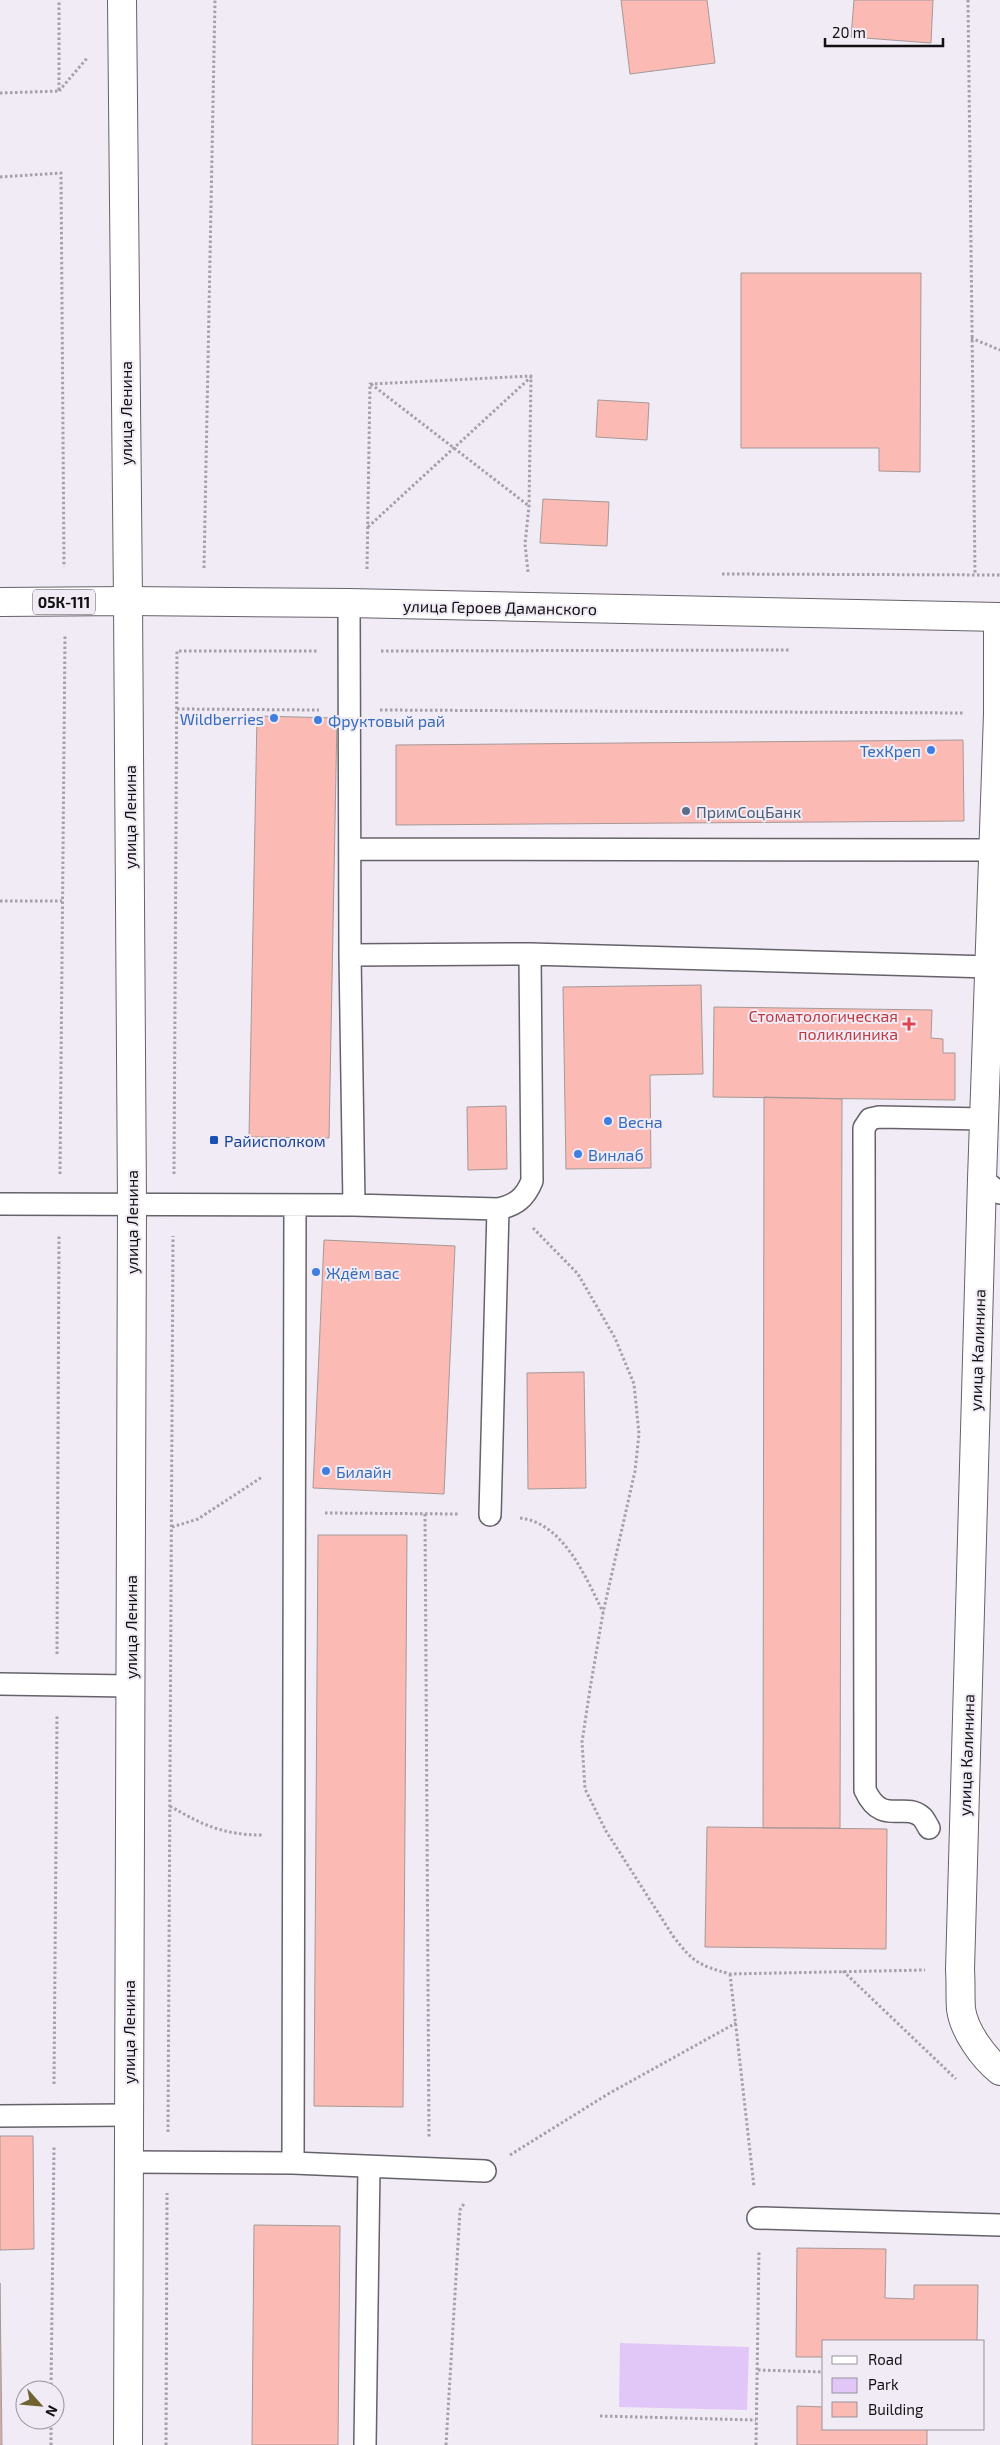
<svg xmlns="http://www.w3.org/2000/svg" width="1000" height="2445" viewBox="0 0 1000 2445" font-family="'Exo 2',sans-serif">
  <rect width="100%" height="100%" fill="#f0ebf5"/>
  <path fill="#e1c7f8" d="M 620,2343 L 749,2347 L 747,2410 L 619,2407 Z"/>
  <path fill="#fbbab3" stroke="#a59998" d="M 621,0 L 707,0 L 715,63 L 630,74 Z
    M 854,0 L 933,0 L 931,43 L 851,37 Z
    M 741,273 L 921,273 L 920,472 L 879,471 L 879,448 L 741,448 Z
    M 598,400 L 649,403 L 647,440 L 596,437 Z
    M 543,499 L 609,502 L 607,546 L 540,543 Z
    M 257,716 L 337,718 L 329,1138 L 249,1137 Z
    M 963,740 L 964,821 L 396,825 L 396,745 Z
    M 701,985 L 703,1074 L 650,1075 L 651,1168 L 566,1169 L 563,987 Z
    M 714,1007 L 932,1010 L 931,1038 L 943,1039 L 943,1053 L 955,1053 L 955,1100 L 713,1097 Z
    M 764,1097 L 842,1099 L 840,1828 L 763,1828 Z
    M 506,1106 L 507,1169 L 468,1170 L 467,1107 Z
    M 324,1240 L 455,1246 L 444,1494 L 313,1488 Z
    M 584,1372 L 586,1488 L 528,1489 L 527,1373 Z
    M 318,1535 L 407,1535 L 403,2107 L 314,2106 Z
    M 707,1827 L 887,1829 L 886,1949 L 705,1947 Z
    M 0,2136 L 33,2136 L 34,2249 L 0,2250 Z
    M 254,2225 L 340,2226 L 338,2445 L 252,2445 Z
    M 797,2248 L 886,2249 L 885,2298 L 914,2299 L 914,2285 L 978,2285 L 977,2341 L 824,2341 L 824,2357 L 796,2357 Z
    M 0,2283 L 2,2445 L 0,2445 Z
    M 797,2406 L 824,2407 L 824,2429 L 927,2429 L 927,2445 L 797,2445 Z"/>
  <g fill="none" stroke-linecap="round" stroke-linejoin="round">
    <g stroke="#66626a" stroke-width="24">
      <path id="service" d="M 350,849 L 992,850
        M 350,955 L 530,954 L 990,967
        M 982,1179 L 1000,1193
        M 0,1204 L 354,1205 L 350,955 L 349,603
        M 354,1205 L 498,1209 L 490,1515
        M 498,1209 C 516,1205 525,1198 532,1181 L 530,954
        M 0,1684 L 129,1686
        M 929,1828 C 927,1825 925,1820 922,1817 C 904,1801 882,1827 865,1790 L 864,1128 L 870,1119 L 879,1117 L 985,1119
        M 0,2116 L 128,2115
        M 128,2162 L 293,2163 L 485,2171
        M 293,2163 L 295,1205
        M 758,2218 L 1000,2225
        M 365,2445 L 369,2167"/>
    </g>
    <g stroke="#66626a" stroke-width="30">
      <path id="minor" d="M 998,617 L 998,714 L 982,1179 L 960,1970 C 961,1982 960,1996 961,2009 C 964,2031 983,2057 1000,2071"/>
    </g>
    <g stroke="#66626a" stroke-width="30">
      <path id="tertiary" d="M 122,0 L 128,601"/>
    </g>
    <g stroke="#66626a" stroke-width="30">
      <path id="secondary" d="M 128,601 L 349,603 L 1000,617"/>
    </g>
    <g stroke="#66626a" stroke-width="30">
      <path id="primary" d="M 0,602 L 128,601 L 132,1205 L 128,2445"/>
    </g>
    <path stroke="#a5a1a8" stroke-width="3" stroke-dasharray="2.5 2.5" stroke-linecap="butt" d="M 968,0 L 975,575
      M 59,91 L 88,57
      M 0,93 L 59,91 L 59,0
      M 0,177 L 61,173 L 64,567
      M 971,338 L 1000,350
      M 371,384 L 529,506
      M 368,527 L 531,377
      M 204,568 L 215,0
      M 367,569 L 370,384 L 531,376 L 529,506 L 525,544 L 528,572
      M 722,574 L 1000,575
      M 381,651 L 790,650
      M 177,709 L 319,710
      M 380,710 L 964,713
      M 0,901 L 62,901
      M 60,1174 L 65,636
      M 174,1174 L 177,651 L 317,651
      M 533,1228 L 578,1274 L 615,1338 L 634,1384 L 639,1434 L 635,1471 L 603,1613 L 590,1689 L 582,1742 L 585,1789 L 606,1831 L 673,1936 C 693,1962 698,1965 730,1974 L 925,1970
      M 325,1513 L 459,1514
      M 425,1514 L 429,2139
      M 520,1518 C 564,1523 586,1578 603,1612
      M 172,1527 L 198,1519 L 262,1477
      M 57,1654 L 59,1236
      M 170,1806 C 202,1825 224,1835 262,1835
      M 843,1971 L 956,2079
      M 730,1974 L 754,2187
      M 54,2084 L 57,1716
      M 168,2132 L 173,1236
      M 510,2155 L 608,2094 L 736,2023
      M 758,2370 L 824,2372
      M 51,2390 L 54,2146
      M 600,2416 L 756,2420
      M 51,2445 L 51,2420
      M 166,2445 L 167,2193
      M 446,2445 L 460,2210 L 465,2202
      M 756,2445 L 759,2250"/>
    <use href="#service" stroke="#fff" stroke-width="21"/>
    <use href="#minor" stroke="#fff" stroke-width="28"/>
    <use href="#tertiary" stroke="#fff" stroke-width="28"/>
    <use href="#secondary" stroke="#fff" stroke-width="28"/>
    <use href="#primary" stroke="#fff" stroke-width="28"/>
  </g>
  <g fill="#3f7fe0" stroke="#f0ebf5" stroke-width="2">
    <circle cx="274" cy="718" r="5"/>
    <circle cx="318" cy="720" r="5"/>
    <circle cx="931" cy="750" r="5"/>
    <circle cx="608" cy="1121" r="5"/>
    <circle cx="578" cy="1154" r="5"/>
    <circle cx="316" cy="1272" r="5"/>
    <circle cx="326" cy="1471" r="5"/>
  </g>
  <circle fill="#5c6f8a" stroke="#f0ebf5" stroke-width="2" cx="686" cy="811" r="5"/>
  <path fill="#e0444e" stroke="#f0ebf5" stroke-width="2" d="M906.5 1016.5h5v5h5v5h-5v5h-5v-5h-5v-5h5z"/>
  <rect fill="#1a4fb4" stroke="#f0ebf5" stroke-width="2" x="209" y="1135" width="10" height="10" rx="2.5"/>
  <g text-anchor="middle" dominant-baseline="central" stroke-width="4" stroke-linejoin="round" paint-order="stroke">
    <rect fill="#f0ebf5" stroke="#555257" stroke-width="1" x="33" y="589.5" width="62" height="25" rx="4"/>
    <g font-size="15" font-weight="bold" fill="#121013">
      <text x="64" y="602">05К-111</text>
    </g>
    <g font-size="16" fill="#121013" stroke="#f0ebf5">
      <text transform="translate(125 413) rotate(-90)">улица Ленина</text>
      <text transform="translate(500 607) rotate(1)">улица Героев Даманского</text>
      <text transform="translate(129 817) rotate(-90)">улица Ленина</text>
      <text transform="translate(131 1222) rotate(-90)">улица Ленина</text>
      <text transform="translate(977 1350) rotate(-88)">улица Калинина</text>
      <text transform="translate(130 1627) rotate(-90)">улица Ленина</text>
      <text transform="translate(966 1755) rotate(-88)">улица Калинина</text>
      <text transform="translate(128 2032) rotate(-90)">улица Ленина</text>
    </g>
    <g font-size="16" fill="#366cbe" stroke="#f0ebf5" text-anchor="start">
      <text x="264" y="718" text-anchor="end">Wildberries</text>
      <text x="328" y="720">Фруктовый рай</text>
      <text x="921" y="750" text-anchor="end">ТехКреп</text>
      <text x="618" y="1121">Весна</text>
      <text x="588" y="1154">Винлаб</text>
      <text x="326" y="1272">Ждём вас</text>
      <text x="336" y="1471">Билайн</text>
    </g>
    <g font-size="16" fill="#4e5e75" stroke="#f0ebf5" text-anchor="start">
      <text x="696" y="811">ПримСоцБанк</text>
    </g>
    <g font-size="16" fill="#be3a42" stroke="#f0ebf5" text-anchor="end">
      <text x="898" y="1015">Стоматологическая<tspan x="898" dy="18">поликлиника</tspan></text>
    </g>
    <g font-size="16" fill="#164399" stroke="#f0ebf5" text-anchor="start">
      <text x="224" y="1140">Райисполком</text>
    </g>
  </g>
  <rect x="822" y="2340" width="162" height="90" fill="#f0ebf5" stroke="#97939b"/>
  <rect x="832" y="2356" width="25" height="8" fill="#ffffff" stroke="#97939b"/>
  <text x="868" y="2365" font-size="15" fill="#121013">Road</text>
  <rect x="832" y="2378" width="25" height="15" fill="#e1c7f8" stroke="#97939b"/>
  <text x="868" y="2390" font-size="15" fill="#121013">Park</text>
  <rect x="832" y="2402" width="25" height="15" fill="#fbbab3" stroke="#97939b"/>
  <text x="868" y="2415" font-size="15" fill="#121013">Building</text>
  <g transform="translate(40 2405) rotate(117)"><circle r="24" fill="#f0ebf5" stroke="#97939b"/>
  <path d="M0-4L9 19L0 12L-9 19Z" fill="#706330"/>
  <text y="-8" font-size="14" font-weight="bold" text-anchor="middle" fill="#121013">N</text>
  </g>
  <path d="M825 38v8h118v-8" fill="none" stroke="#121013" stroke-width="2.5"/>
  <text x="832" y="38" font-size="15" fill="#121013" stroke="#f0ebf5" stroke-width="4" paint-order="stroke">20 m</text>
</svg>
